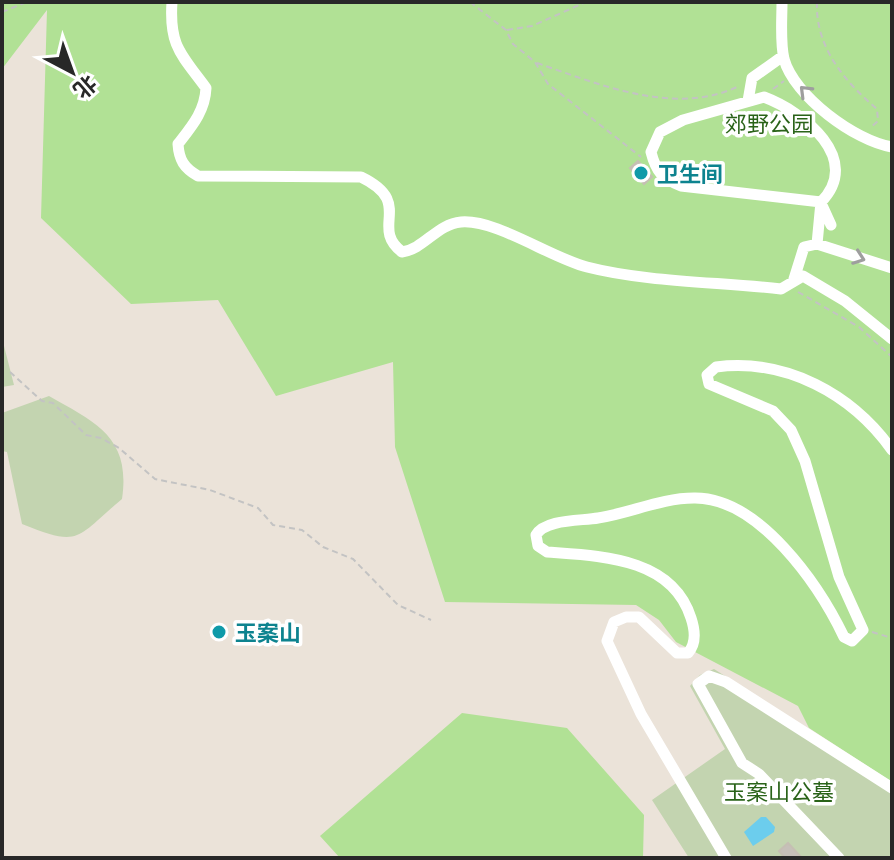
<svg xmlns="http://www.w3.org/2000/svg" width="894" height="860" viewBox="0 0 894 860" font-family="Lato,'Noto Sans SC',sans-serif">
  <rect width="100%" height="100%" fill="#ebe3d9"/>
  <path fill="#b1e195" d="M 2,2 L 892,2 L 892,782 L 809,728 L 798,706 L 676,642 L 659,620 L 636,605 L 445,602 L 395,447 L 393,362 L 276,396 L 218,300 L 131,304 L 41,218 L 47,10 L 2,69 Z
    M 462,713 L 567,728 L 644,815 L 643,858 L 340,858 L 320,836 Z"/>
  <path fill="#c3d4b0" d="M 2,338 L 14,385 L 2,387 Z
    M 49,396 C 97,423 131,438 122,499 C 75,538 82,548 22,524 L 7,452 L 2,451 L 2,413 Z
    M 714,669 L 892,782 L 892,858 L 689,858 L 652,800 L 725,749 L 690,686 L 700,675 Z"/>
  <path fill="#6ccded" d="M 761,817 L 766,817 L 775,827 L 774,832 L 753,846 L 744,832 Z"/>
  <path fill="#c6c0b9" stroke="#c5bfb3" stroke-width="2" d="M 638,161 L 652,177 L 644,184 L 630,168 Z
    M 788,843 L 802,858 L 785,858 L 779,851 Z"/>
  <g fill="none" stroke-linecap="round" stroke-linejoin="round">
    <path stroke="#c3c3c3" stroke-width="2" stroke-dasharray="6 4" stroke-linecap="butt" d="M 470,2 L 506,30 L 513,44 L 535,62 L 548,84 L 641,157
      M 547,2 L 566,2
      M 817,2 C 815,47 845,82 877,109 L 878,121 L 870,128
      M 2,12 L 27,2
      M 507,30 L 532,26 L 586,2
      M 537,63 C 598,84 676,117 739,86
      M 773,89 L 784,81
      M 798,292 L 859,327 L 892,357
      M 10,372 L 42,401 L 53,403 L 86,435 L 101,438 L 119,448 L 155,479 L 210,490 L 258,508 L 273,525 L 302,530 L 323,547 L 353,559 L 398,605 L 431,620
      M 872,632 L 892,638"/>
    <path stroke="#fff" stroke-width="11" d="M 172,2 C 169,46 181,54 206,88 C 205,111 192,126 178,144 C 179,160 184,168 198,176 L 361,177 C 415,203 369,227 402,252 C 424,249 437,224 461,222 C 496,219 551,258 587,267 C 645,282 720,282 781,289 L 803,276 L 845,301 L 892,339
      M 782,2 C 782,20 780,42 784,59 C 794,96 855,141 892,147
      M 764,97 C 804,112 863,159 821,202 L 681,186 C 662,178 656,172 651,152 L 660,132 L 683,120 Z
      M 748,101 L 752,78 L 783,56
      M 821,203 L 831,225
      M 817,244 L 821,202
      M 794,279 L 804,247 L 817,244 L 892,268
      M 726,858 L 641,714 L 607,641 L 614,622 L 626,617 L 639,617 L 677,653 L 688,653 C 697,643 695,630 691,618 C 672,557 600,556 547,552 L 538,546 L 536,535 C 545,519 581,521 598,518 C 631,513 661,498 694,498 C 759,497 819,585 844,637 L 852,641 L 863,630 L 839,577 L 805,461 L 791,430 L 773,411 L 709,384 L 707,375 L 716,367 C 786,358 852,394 892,450
      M 839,858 L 759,774 L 742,763 L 698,684 L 709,676 L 726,682 L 892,788"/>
  </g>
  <defs><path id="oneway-chevron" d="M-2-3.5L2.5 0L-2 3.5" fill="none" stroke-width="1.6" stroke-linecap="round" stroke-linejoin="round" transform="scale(2)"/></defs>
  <g stroke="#9e9e9e">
    <use href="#oneway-chevron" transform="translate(805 91) rotate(-135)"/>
    <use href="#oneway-chevron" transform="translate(859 258) rotate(20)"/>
  </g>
  <g fill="#0f9aa8" stroke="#fff" stroke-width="3">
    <circle cx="641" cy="173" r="8"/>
    <circle cx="219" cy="632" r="8"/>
  </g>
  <g text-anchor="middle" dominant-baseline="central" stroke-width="7" stroke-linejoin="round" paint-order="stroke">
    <g font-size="22" fill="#2a6319" stroke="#fff">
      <text x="769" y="123">郊野公园</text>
      <text x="779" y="791">玉案山公墓</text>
    </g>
    <g font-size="22" font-weight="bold" fill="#0d838f" stroke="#fff" text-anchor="start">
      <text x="657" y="173">卫生间</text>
      <text x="235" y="632">玉案山</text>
    </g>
  </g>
  <rect width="894" height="860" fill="none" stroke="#282828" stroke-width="8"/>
  <g transform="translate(72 72) rotate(139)" stroke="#ffffff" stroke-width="6" paint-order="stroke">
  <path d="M0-6L14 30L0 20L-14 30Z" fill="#282828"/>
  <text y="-12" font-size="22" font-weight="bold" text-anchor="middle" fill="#282828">北</text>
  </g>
</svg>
